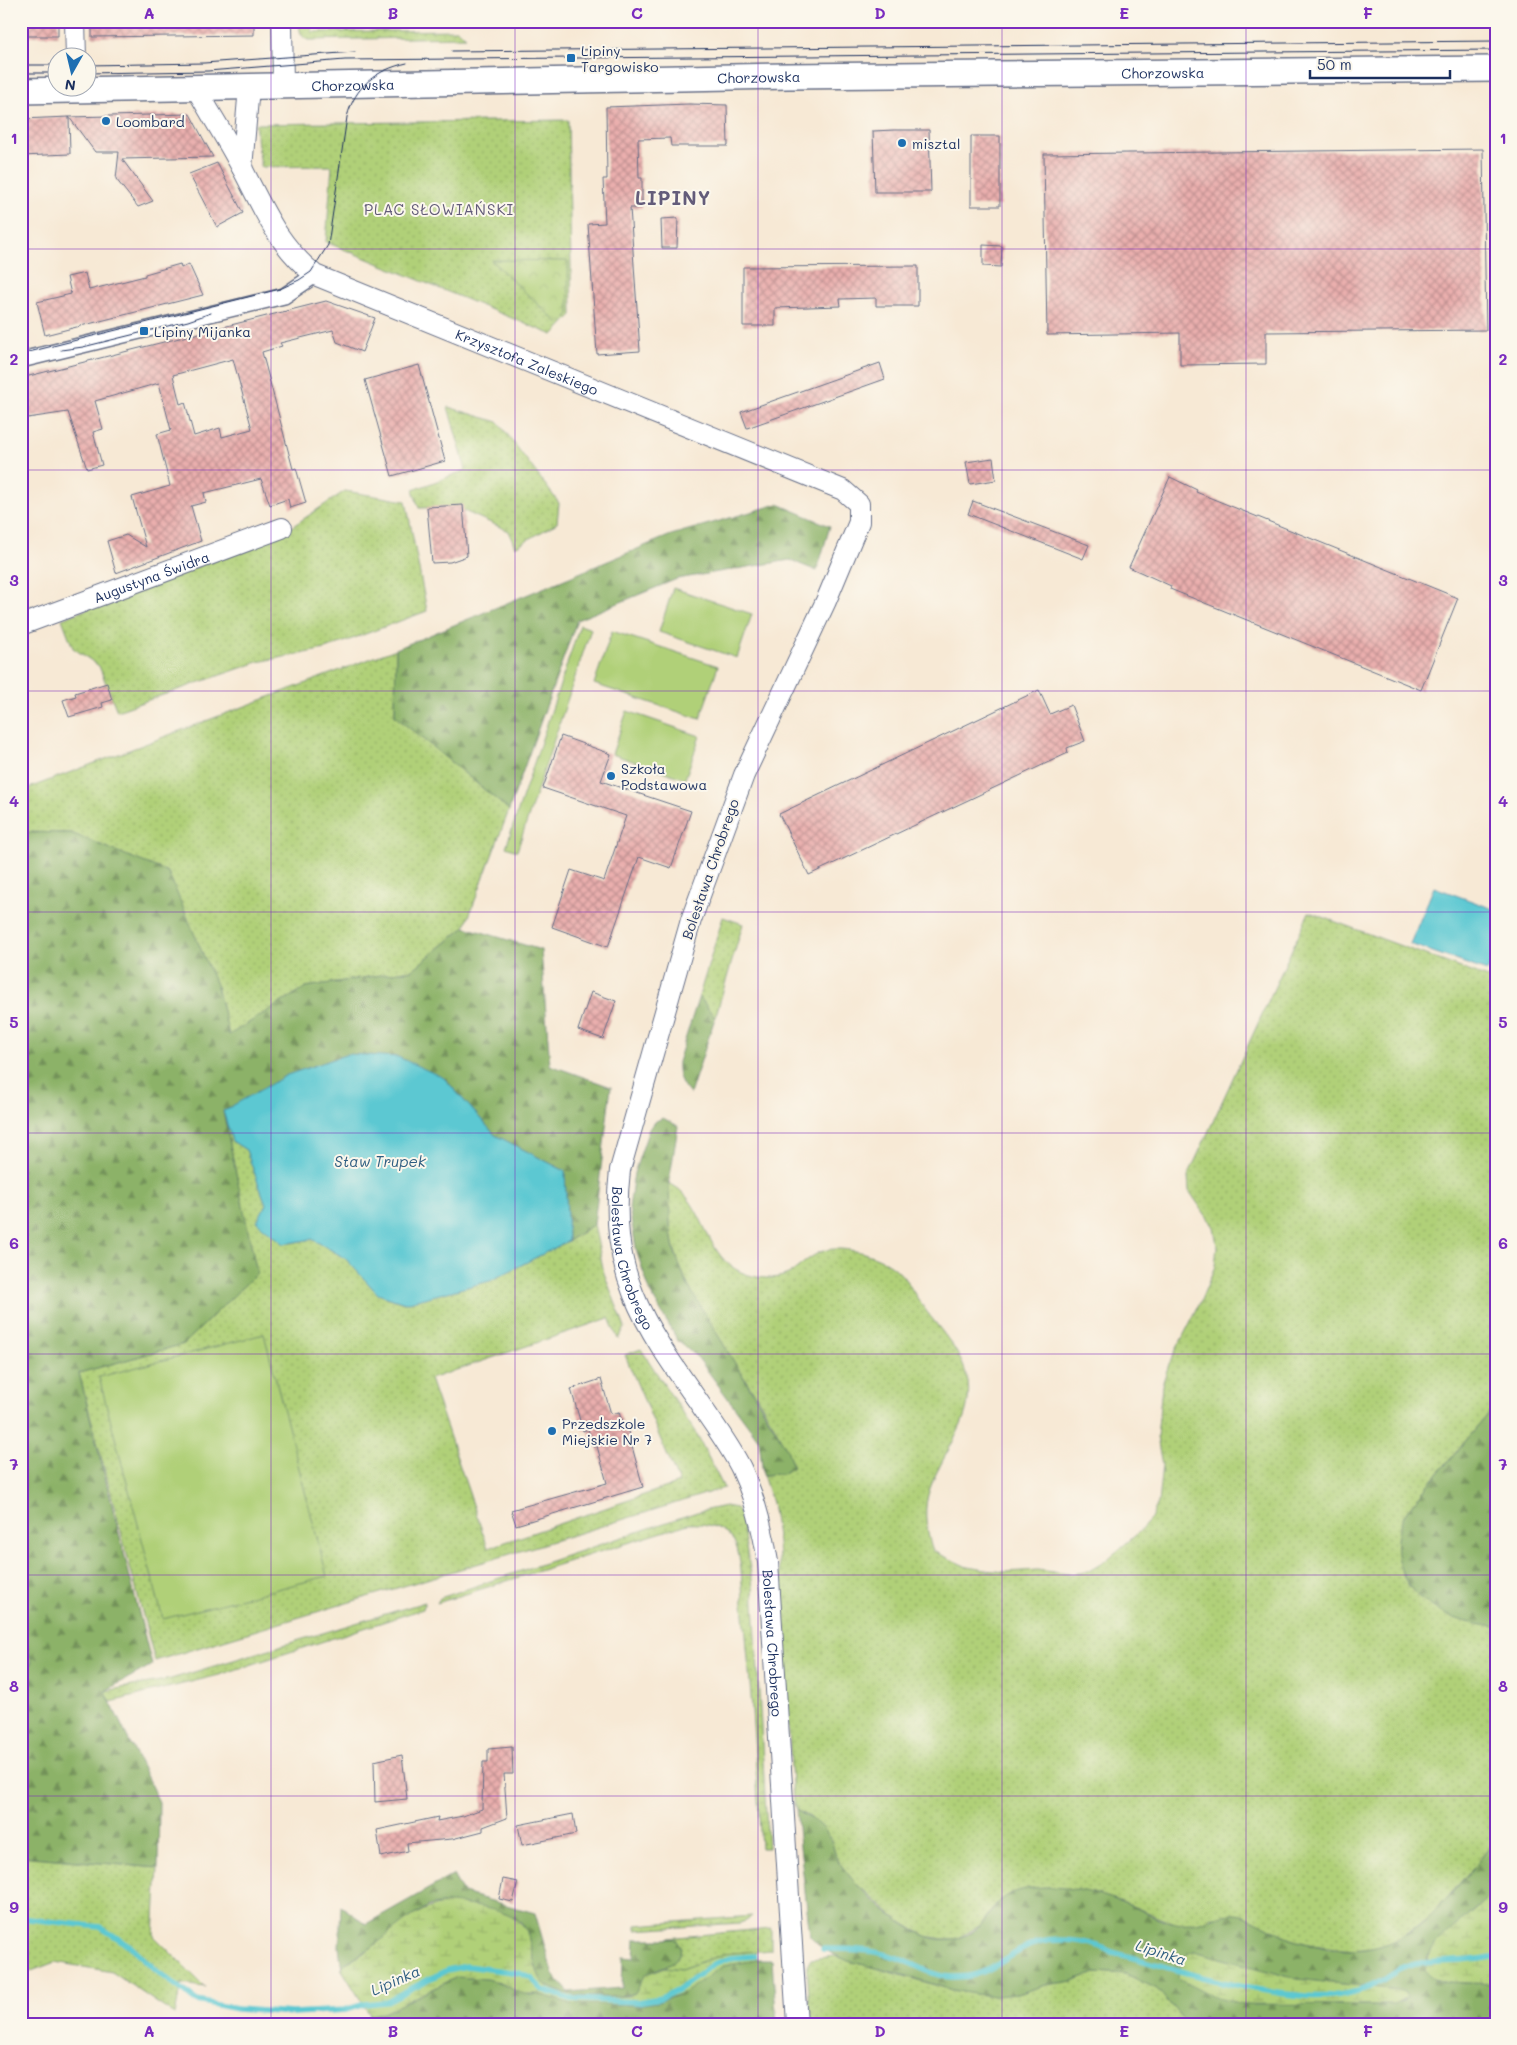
<svg xmlns="http://www.w3.org/2000/svg" width="1517" height="2045" viewBox="0 0 1517 2045" font-family="Mali,sans-serif">
  <defs>
    <pattern id="grass-dots" width="8" height="8" patternUnits="userSpaceOnUse" patternTransform="scale(1.25)"><rect width="8" height="8" fill="#b0d078"/><path d="M2 2h.1M6 6h.1" fill="none" stroke="#97b36a" stroke-width="1.8" stroke-linecap="round"/></pattern>
    <pattern id="forest-firs" width="22" height="20" patternUnits="userSpaceOnUse" patternTransform="scale(1.25)"><rect width="22" height="20" fill="#8cb268"/><path d="M5 1l3.5 6h-7zM16 11l3.5 6h-7z" fill="#729159"/></pattern>
    <pattern id="wetland-marsh" width="20" height="14" patternUnits="userSpaceOnUse" patternTransform="scale(1.25)"><rect width="20" height="14" fill="#b0d078"/><path d="M1 5h8M5 5V1M11 12h8M15 12V8" fill="none" stroke="#97b36a"/></pattern>
    <pattern id="park-crowns" width="20" height="18" patternUnits="userSpaceOnUse" patternTransform="scale(1.25)"><rect width="20" height="18" fill="#b0d078"/><path d="M2 6a3 3 0 1 1 6 0M12 15a3 3 0 1 1 6 0" fill="none" stroke="#97b36a"/></pattern>
    <pattern id="building-cross-hatch" width="8" height="8" patternUnits="userSpaceOnUse" patternTransform="scale(1.25)"><rect width="8" height="8" fill="#eaafad"/><path d="M0 0l8 8M0 8l8-8" fill="none" stroke="#bd8f90"/></pattern>
  </defs>
  <rect width="100%" height="100%" fill="#fbf7ec"/>
  <filter id="ink" filterUnits="userSpaceOnUse"><feTurbulence type="fractalNoise" baseFrequency=".02" numOctaves="2"/><feDisplacementMap in="SourceGraphic" scale="10" xChannelSelector="R" yChannelSelector="G"/><feConvolveMatrix kernelMatrix="1 2 1 2 8 2 1 2 1" color-interpolation-filters="sRGB"/></filter>
  <filter id="wash" filterUnits="userSpaceOnUse"><feTurbulence type="fractalNoise" baseFrequency=".0096" numOctaves="4" result="noise"/><feDisplacementMap in="SourceGraphic" scale="20" xChannelSelector="R" yChannelSelector="G"/><feGaussianBlur stdDeviation="1.12" result="paint"/><feColorMatrix in="noise" values="0 0 0 0 0 0 0 0 0 0 0 0 0 0 0 0 0 1.4 0 .05"/><feComposite in="paint" operator="in"/></filter>
  <g filter="url(#wash)">
    <rect width="100%" height="100%" fill="#f7e9d5"/>
    <path fill="url(#grass-dots)" stroke="#66806b" d="M 299,21 L 312,21 L 312,32 L 457,30 L 466,37 L 308,40 C 299,36 300,30 299,21 Z
      M 568,120 L 572,315 L 553,335 L 326,242 L 332,166 L 261,167 L 255,124 Z
      M 448,407 L 498,422 L 559,503 L 557,523 L 515,547 L 509,531 L 455,507 L 419,508 L 413,490 L 466,470 Z
      M 345,491 L 406,501 L 427,611 L 325,649 L 258,662 L 117,711 L 99,666 L 73,648 L 62,619 L 284,532 Z
      M 396,649 L 395,716 L 509,810 L 465,927 L 412,970 L 306,987 L 229,1036 L 217,987 L 71,833 L 21,832 L 21,791 Z
      M 1309,912 L 1496,981 L 1496,1405 L 1405,1513 L 1402,1574 L 1409,1586 L 1438,1609 L 1454,1617 L 1496,1627 L 1496,1840 L 1443,1903 L 1427,1919 L 1391,1944 L 1374,1948 L 1353,1950 L 1312,1945 L 1291,1939 L 1254,1921 L 1212,1917 L 1202,1922 L 1188,1925 L 1175,1923 L 1114,1899 L 1052,1887 L 1035,1888 L 996,1904 L 981,1925 L 956,1939 L 942,1939 L 926,1936 L 898,1920 L 854,1882 L 837,1860 L 830,1837 L 810,1817 L 796,1810 L 793,1801 L 778,1543 L 772,1503 L 763,1475 L 782,1474 L 793,1467 C 765,1390 698,1330 675,1251 C 668,1229 669,1205 669,1183 C 674,1186 680,1189 684,1194 C 706,1217 709,1258 741,1272 C 756,1279 777,1281 792,1272 C 803,1264 810,1256 823,1251 C 843,1244 884,1256 898,1271 C 909,1282 915,1296 924,1308 C 941,1331 963,1353 968,1382 C 974,1423 938,1457 928,1495 C 923,1514 927,1533 933,1551 L 967,1567 L 986,1570 L 1006,1572 L 1037,1570 L 1069,1574 L 1087,1572 L 1104,1562 L 1137,1534 L 1150,1520 L 1158,1503 L 1162,1465 L 1157,1437 L 1162,1385 L 1169,1364 L 1199,1305 L 1215,1266 L 1217,1246 L 1214,1227 L 1189,1191 L 1188,1176 Z
      M 723,917 L 743,924 L 715,1018 L 699,996 Z
      M 223,1111 L 232,1141 L 246,1150 L 266,1204 L 258,1222 L 284,1244 L 312,1239 L 345,1258 L 378,1294 L 404,1303 L 490,1281 L 568,1241 L 594,1224 L 604,1273 L 625,1328 L 618,1339 L 609,1318 L 430,1379 L 488,1548 L 679,1483 L 625,1355 L 641,1349 L 697,1435 L 724,1488 C 535,1548 344,1603 155,1661 L 79,1373 L 184,1344 L 256,1273 Z
      M 725,1506 L 736,1508 L 740,1514 L 753,1585 L 768,1848 L 761,1848 C 756,1767 751,1685 743,1604 C 742,1589 742,1552 733,1540 C 723,1526 705,1523 688,1524 L 437,1603 L 440,1598 L 697,1512 Z
      M 425,1602 L 423,1609 L 219,1675 L 111,1702 L 105,1691 L 171,1679 Z
      M 21,1628 L 32,1662 L 21,1685 Z
      M 21,1856 L 158,1868 L 154,1936 L 205,1987 L 181,1984 L 175,2015 L 112,1972 L 55,1962 L 21,1975 Z
      M 752,1916 L 748,1920 L 740,1923 L 636,1930 L 636,1925 Z
      M 771,1928 L 771,1950 L 724,1954 L 681,1969 L 665,1967 L 680,1953 L 681,1947 L 676,1940 L 668,1938 Z
      M 835,1956 L 952,1990 L 1018,1994 L 1045,1985 L 1072,1981 L 1096,1972 L 1126,1974 L 1157,1988 L 1187,2024 L 811,2024 L 807,1966 L 811,1959 Z
      M 1414,2018 L 1470,2024 L 1376,2024 Z"/>
    <path fill="url(#forest-firs)" stroke="#547063" fill-rule="evenodd" d="M 778,504 L 830,526 L 817,571 L 790,560 L 677,579 L 577,620 L 509,810 L 395,716 L 396,649 L 671,535 Z
      M 21,832 L 71,833 L 168,872 L 217,987 L 229,1035 L 306,987 L 412,970 L 465,927 L 541,950 L 550,1065 L 611,1087 L 594,1224 L 568,1241 L 565,1171 L 495,1135 L 444,1078 L 223,1111 L 257,1273 L 184,1344 L 79,1373 L 152,1665 L 105,1691 L 159,1802 L 158,1868 L 21,1856 L 21,1685 L 32,1662 L 21,1628 Z
      M 699,996 L 715,1018 L 690,1094 C 681,1084 677,1076 678,1062 Z
      M 663,1118 L 678,1126 L 669,1183 L 670,1226 L 674,1250 L 687,1284 L 787,1449 L 793,1467 L 782,1474 L 763,1475 L 759,1440 L 698,1358 L 678,1341 L 651,1294 L 637,1253 L 629,1208 L 634,1173 L 649,1129 L 656,1121 Z
      M 1496,1405 L 1496,1627 C 1482,1625 1467,1623 1454,1618 C 1409,1600 1382,1560 1405,1513 Z
      M 796,1810 C 810,1819 823,1822 830,1839 C 834,1846 834,1855 839,1862 C 859,1891 892,1920 924,1935 C 943,1944 968,1939 982,1924 C 990,1914 996,1902 1007,1896 C 1019,1888 1038,1887 1052,1887 C 1078,1888 1105,1895 1129,1905 C 1146,1912 1162,1921 1180,1924 C 1203,1927 1221,1908 1245,1916 C 1262,1923 1277,1934 1294,1940 C 1403,1975 1434,1912 1496,1840 L 1496,1884 L 1481,1905 L 1436,1944 L 1427,1958 L 1434,1979 L 1450,1982 L 1496,1984 L 1496,2024 L 1414,2018 L 1376,2024 L 1187,2024 L 1157,1989 L 1126,1974 L 1096,1972 L 1072,1981 L 1045,1985 L 1018,1994 L 995,1996 L 974,1994 L 952,1990 L 897,1973 L 848,1961 L 823,1949 L 810,1936 ZM 1194,1951 L 1296,1979 L 1398,1990 L 1404,2001 C 1391,2006 1380,2005 1366,2005 C 1325,2006 1284,2001 1243,2004 L 1187,1954 Z
      M 453,1875 L 463,1893 L 535,1913 L 553,1975 L 569,1992 L 622,1988 L 623,1957 L 634,1958 L 635,1939 L 676,1939 L 681,1947 C 678,1970 654,1964 643,1979 C 640,1982 638,1989 635,1993 C 615,2000 551,2000 540,1978 C 533,1963 531,1945 526,1929 L 521,1922 L 500,1913 L 466,1905 L 440,1904 L 429,1906 L 408,1919 L 379,1943 L 344,1964 L 342,1970 L 339,1947 L 341,1906 L 366,1924 Z
      M 756,1960 L 772,1960 L 777,2024 L 365,2024 L 370,2015 L 385,2012 L 457,1977 L 487,1979 L 530,1995 L 539,1994 L 571,2004 L 637,2005 L 657,2002 L 676,1996 L 723,1966 Z"/>
    <path fill="url(#wetland-marsh)" stroke="#66806b" d="M 1496,1884 L 1496,1984 L 1450,1982 L 1434,1979 L 1425,1971 C 1430,1936 1458,1928 1480,1906 C 1486,1900 1490,1891 1496,1884 Z
      M 451,1903 C 474,1906 512,1909 526,1929 C 531,1945 533,1963 540,1978 C 551,2000 607,1998 628,1996 L 635,1993 L 646,1974 L 657,1970 L 665,1967 L 681,1969 L 724,1954 L 755,1951 L 756,1960 L 723,1966 L 685,1992 L 657,2002 L 637,2005 L 571,2004 L 539,1994 L 522,1994 L 500,1983 L 487,1979 L 457,1977 L 385,2012 L 370,2015 L 342,1970 L 344,1964 C 356,1958 370,1950 380,1941 C 402,1923 422,1905 451,1903 Z
      M 1194,1951 L 1296,1979 L 1398,1990 L 1405,1992 L 1408,1997 L 1394,2005 L 1243,2004 L 1217,1998 L 1178,1978 C 1179,1965 1180,1956 1194,1951 Z"/>
    <path fill="url(#park-crowns)" stroke="#66806b" d="M 491,260 L 568,261 L 569,314 L 559,324 Z"/>
    <path fill="#b0d078" stroke="#66806b" d="M 673,588 L 752,614 L 737,658 L 659,632 Z
      M 580,625 L 591,629 L 517,851 L 506,847 Z
      M 612,631 L 718,666 L 700,719 L 594,684 Z
      M 627,711 L 700,736 L 685,779 L 612,754 Z
      M 264,1334 L 327,1576 L 163,1619 L 99,1377 Z"/>
    <path fill="#5bc8d2" stroke="#3b7c98" d="M 1434,887 L 1496,910 L 1496,953 L 1487,971 L 1410,944 Z
      M 348,1054 L 398,1057 L 444,1078 L 495,1135 L 565,1171 L 568,1241 L 490,1281 L 405,1303 L 378,1294 L 345,1258 L 312,1239 L 284,1244 L 257,1222 L 266,1204 L 246,1150 L 232,1141 L 223,1111 L 287,1075 Z"/>
    <g fill="none" stroke-linecap="round" stroke-linejoin="round">
      <path stroke="#5bc8d2" stroke-width="5.5" d="M 21,1918 L 100,1927 L 130,1946 L 158,1972 L 197,2001 L 237,2009 L 293,2013 L 345,2010 L 365,2004 L 385,2002 L 447,1970 L 467,1966 L 519,1973 L 531,1978 L 543,1990 L 570,1999 L 637,2002 L 661,1998 L 679,1989 L 713,1964 L 730,1958 L 754,1956
        M 823,1949 C 847,1949 872,1949 895,1957 C 913,1963 933,1977 952,1977 C 984,1978 996,1964 1021,1950 C 1046,1934 1087,1939 1112,1952 C 1168,1967 1222,1985 1279,1993 C 1296,1995 1314,1998 1332,1996 C 1346,1994 1363,1991 1376,1984 C 1390,1976 1399,1967 1416,1964 C 1443,1960 1469,1963 1496,1956"/>
    </g>
    <g id="blocks">
      <path fill="url(#building-cross-hatch)" fill-rule="evenodd" d="M 21,21 L 58,21 L 58,36 L 21,36 Z
        M 92,21 L 254,21 L 254,35 L 92,37 Z
        M 689,104 L 727,105 L 728,146 L 671,146 L 670,138 L 638,139 L 639,178 L 642,178 L 642,208 L 630,208 L 640,351 L 597,354 L 588,224 L 605,223 L 603,179 L 607,179 L 606,107 Z
        M 190,114 L 213,157 L 122,159 L 153,201 L 138,207 L 116,179 L 119,152 L 95,152 L 69,117 Z
        M 69,117 L 70,154 L 21,156 L 21,119 Z
        M 894,130 L 929,130 L 931,192 L 875,192 L 873,131 Z
        M 971,136 L 1000,136 L 1000,206 L 971,206 Z
        M 1483,149 L 1486,330 L 1266,332 L 1266,364 L 1180,365 L 1180,333 L 1047,335 L 1044,154 Z
        M 217,163 L 243,213 L 217,227 L 189,174 Z
        M 678,218 L 677,248 L 662,248 L 661,219 Z
        M 983,245 L 1002,246 L 1001,267 L 983,266 Z
        M 180,264 L 181,268 L 189,264 L 203,295 L 45,335 L 37,302 L 71,294 L 67,277 L 85,273 L 89,290 L 145,276 L 145,274 Z
        M 918,266 L 918,306 L 876,306 L 876,298 L 840,299 L 841,306 L 775,308 L 775,326 L 743,326 L 743,267 Z
        M 326,301 L 375,318 L 362,352 L 337,342 L 333,330 L 280,343 L 282,346 L 262,352 L 293,469 L 296,468 L 306,503 L 290,508 L 288,499 L 270,505 L 261,479 L 204,493 L 206,502 L 191,506 L 201,541 L 116,573 L 107,541 L 126,535 L 146,547 L 132,497 L 170,486 L 157,434 L 171,430 L 159,383 L 95,401 L 103,429 L 93,432 L 102,465 L 87,469 L 68,412 L 21,419 L 21,378 ZM 233,359 L 252,429 L 222,437 L 220,428 L 194,436 L 185,402 L 180,404 L 173,375 Z
        M 880,363 L 885,379 L 747,428 L 741,412 Z
        M 419,365 L 445,461 L 392,476 L 365,380 Z
        M 993,458 L 996,480 L 970,484 L 966,462 Z
        M 1170,477 L 1197,490 L 1196,492 L 1458,598 L 1421,690 L 1170,589 L 1171,586 L 1129,567 Z
        M 973,501 L 1089,545 L 1083,559 L 968,514 Z
        M 463,505 L 467,556 L 450,562 L 432,563 L 427,507 Z
        M 107,683 L 112,700 L 102,703 L 103,707 L 69,717 L 63,700 L 76,696 L 75,693 Z
        M 1039,690 L 1050,714 L 1071,705 L 1085,741 L 1067,748 L 1068,753 L 809,875 L 779,814 Z
        M 561,736 L 611,754 L 601,781 L 691,811 L 671,868 L 639,857 L 608,947 L 552,927 L 571,870 L 604,881 L 626,816 L 543,788 Z
        M 591,992 L 616,1001 L 603,1039 L 578,1030 Z
        M 601,1379 L 611,1414 L 619,1412 L 624,1429 L 627,1428 L 643,1487 L 516,1525 L 511,1510 L 607,1483 L 597,1446 L 594,1447 L 588,1429 L 583,1431 L 571,1389 Z
        M 512,1747 L 513,1774 L 504,1774 L 507,1818 L 483,1827 L 483,1831 L 452,1839 L 407,1843 L 408,1851 L 381,1857 L 377,1830 L 438,1817 L 437,1821 L 463,1816 L 482,1809 L 483,1762 L 488,1762 L 488,1749 Z
        M 402,1755 L 407,1799 L 375,1802 L 374,1761 Z
        M 573,1814 L 576,1834 L 522,1845 L 518,1825 Z
        M 503,1879 L 518,1882 L 513,1902 L 499,1899 Z"/>
    </g>
  </g>
  <g filter="url(#ink)">
    <use href="#blocks" fill-opacity="0" stroke="#687088" stroke-width="1"/>
    <g fill="none" stroke-linecap="round" stroke-linejoin="round">
      <g stroke="#687088" stroke-width="18">
        <path id="pedestrian" d="M 21,360 L 284,296 L 315,275"/>
      </g>
      <g stroke="#687088" stroke-width="22">
        <g id="minor">
          <path d="M 75,21 L 76,58"/>
          <path d="M 282,21 L 283,86"/>
          <path id="s1" d="M 196,88 C 211,115 228,141 242,168 C 264,210 277,244 315,275 L 843,490 L 859,504 L 859,522 L 826,601 L 744,775 L 691,920 L 620,1170 C 608,1272 642,1322 698,1401 C 712,1422 729,1444 741,1468 C 755,1498 763,1530 768,1562 L 797,2024"/>
          <path d="M 242,168 L 249,87"/>
          <path id="s2" d="M 21,625 L 282,528"/>
        </g>
      </g>
      <g stroke="#687088" stroke-width="28">
        <g id="tertiary">
          <path id="s3" d="M 21,91 L 788,76 L 1496,69"/>
        </g>
      </g>
      <use href="#pedestrian" stroke="#fff" stroke-width="15"/>
      <use href="#minor" stroke="#fff" stroke-width="20"/>
      <use href="#tertiary" stroke="#fff" stroke-width="25"/>
      <path stroke="#1b2f5e" stroke-width="1" d="M 452,51 L 1496,41
        M 21,65 L 58,65
        M 88,65 L 204,63 L 355,52
        M 21,73 L 58,73
        M 88,73 L 208,71 L 345,60 L 1496,50
        M 61,350 L 83,347 L 188,321 L 211,313
        M 21,354 L 280,289 L 299,280 L 311,272 L 328,245 L 347,117 C 355,86 376,70 407,63"/>
    </g>
  </g>
  <path fill="none" stroke="#7b2cbf" stroke-width="1" stroke-opacity="0.55" d="M 271,21 L 271,2024M 515,21 L 515,2024M 758,21 L 758,2024M 1002,21 L 1002,2024M 1246,21 L 1246,2024M 21,249 L 1496,249M 21,470 L 1496,470M 21,691 L 1496,691M 21,912 L 1496,912M 21,1133 L 1496,1133M 21,1354 L 1496,1354M 21,1575 L 1496,1575M 21,1796 L 1496,1796"/>
  <g fill="#1f6fb2" stroke="#fbf7ec" stroke-width="2">
    <rect x="566" y="53" width="10" height="10" rx="2.5"/>
    <circle cx="106" cy="121" r="5"/>
    <circle cx="902" cy="143" r="5"/>
    <rect x="139" y="326" width="10" height="10" rx="2.5"/>
    <circle cx="611" cy="776" r="5"/>
    <circle cx="552" cy="1431" r="5"/>
  </g>
  <g text-anchor="middle" dominant-baseline="central" stroke-width="4" stroke-linejoin="round" paint-order="stroke">
    <g font-size="14" fill="#1b2f5e" stroke="#fbf7ec" text-anchor="start">
      <text x="581" y="50">Lipiny<tspan x="581" dy="16">Targowisko</tspan></text>
      <text x="116" y="121">Loombard</text>
      <text x="912" y="143">misztal</text>
      <text x="154" y="331">Lipiny Mijanka</text>
      <text x="621" y="768">Szkoła<tspan x="621" dy="16">Podstawowa</tspan></text>
      <text x="562" y="1423">Przedszkole<tspan x="562" dy="16">Miejskie Nr 7</tspan></text>
    </g>
    <g font-size="14" fill="#1b2f5e" stroke="#fbf7ec">
      <text stroke="none"><textPath href="#s3" startOffset="1142">Chorzowska</textPath></text>
      <text stroke="none"><textPath href="#s3" startOffset="738">Chorzowska</textPath></text>
      <text stroke="none"><textPath href="#s3" startOffset="332">Chorzowska</textPath></text>
      <text stroke="none"><textPath href="#s1" startOffset="452">Krzysztofa Zaleskiego</textPath></text>
      <text stroke="none"><textPath href="#s2" startOffset="139">Augustyna Świdra</textPath></text>
      <text transform="translate(710 869) rotate(-71)">Bolesława Chrobrego</text>
      <text stroke="none"><textPath href="#s1" startOffset="1615">Bolesława Chrobrego</textPath></text>
      <text stroke="none"><textPath href="#s1" startOffset="2035">Bolesława Chrobrego</textPath></text>
    </g>
    <g font-size="15" letter-spacing="1" fill="#635c7a" stroke="#fbf7ec">
      <text x="439" y="209">PLAC SŁOWIAŃSKI</text>
    </g>
    <g font-size="15" font-style="italic" fill="#2e5d81" stroke="#fbf7ec">
      <text x="380" y="1161">Staw Trupek</text>
      <text transform="translate(1161 1952) rotate(18)">Lipinka</text>
      <text transform="translate(395 1980) rotate(-24)">Lipinka</text>
    </g>
    <g font-size="19" font-weight="bold" letter-spacing="1" fill="#635c7a" stroke="#fbf7ec">
      <text x="673" y="197">LIPINY</text>
    </g>
  </g>
  <rect width="1517" height="2045" fill="none" stroke="#fbf7ec" stroke-width="55"/>
  <g transform="translate(72 72) rotate(188)"><circle r="24" fill="#fbf7ec" stroke="#a1a7b3"/>
  <path d="M0-4L9 19L0 12L-9 19Z" fill="#1f6fb2"/>
  <text y="-8" font-size="14" font-weight="bold" text-anchor="middle" fill="#1b2f5e">N</text>
  </g>
  <path d="M1310 70v8h140v-8" fill="none" stroke="#1b2f5e" stroke-width="2.5"/>
  <text x="1317" y="70" font-size="15" fill="#1b2f5e" stroke="#fbf7ec" stroke-width="4" paint-order="stroke">50 m</text>
  <rect x="28" y="28" width="1462" height="1990" fill="none" stroke="#7b2cbf" stroke-width="2"/>
  <g font-size="16" text-anchor="middle" font-weight="bold" fill="#7b2cbf">
    <text x="149" y="19">A</text>
    <text x="393" y="19">B</text>
    <text x="637" y="19">C</text>
    <text x="880" y="19">D</text>
    <text x="1124" y="19">E</text>
    <text x="1368" y="19">F</text>
    <text x="14" y="144">1</text>
    <text x="1503" y="144">1</text>
    <text x="14" y="365">2</text>
    <text x="1503" y="365">2</text>
    <text x="14" y="586">3</text>
    <text x="1503" y="586">3</text>
    <text x="14" y="807">4</text>
    <text x="1503" y="807">4</text>
    <text x="14" y="1028">5</text>
    <text x="1503" y="1028">5</text>
    <text x="14" y="1249">6</text>
    <text x="1503" y="1249">6</text>
    <text x="14" y="1470">7</text>
    <text x="1503" y="1470">7</text>
    <text x="14" y="1692">8</text>
    <text x="1503" y="1692">8</text>
    <text x="14" y="1913">9</text>
    <text x="1503" y="1913">9</text>
    <text x="149" y="2037">A</text>
    <text x="393" y="2037">B</text>
    <text x="637" y="2037">C</text>
    <text x="880" y="2037">D</text>
    <text x="1124" y="2037">E</text>
    <text x="1368" y="2037">F</text>
  </g>
</svg>
